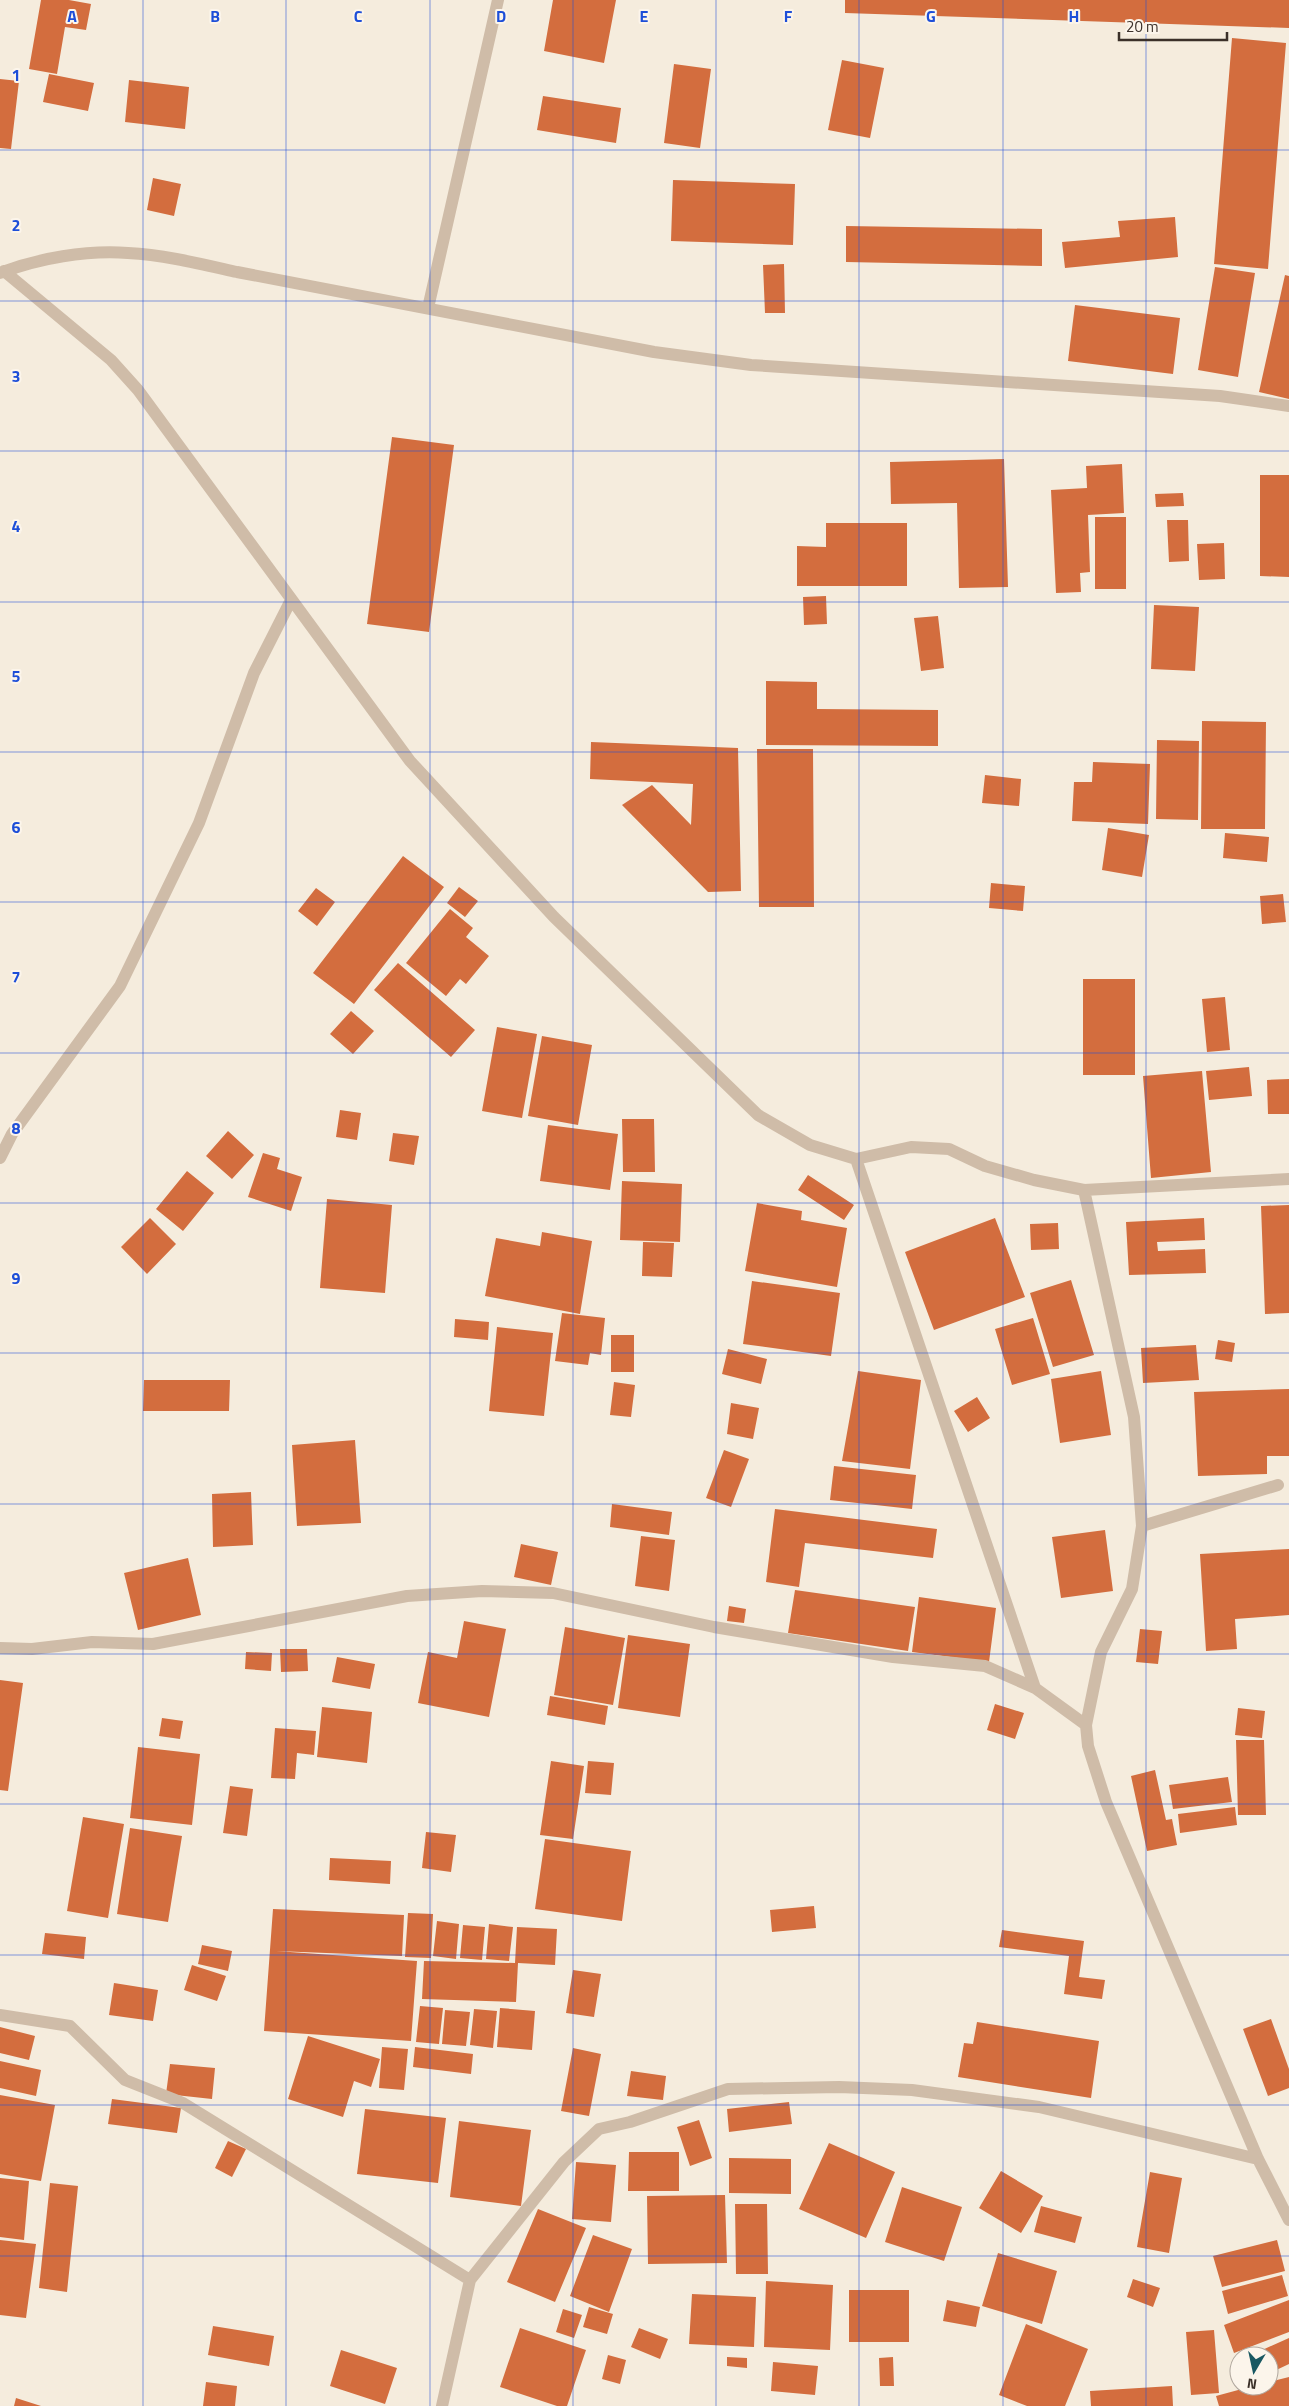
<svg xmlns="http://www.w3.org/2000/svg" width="1289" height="2406" viewBox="0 0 1289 2406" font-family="'Titillium Web',sans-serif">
  <rect width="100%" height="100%" fill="#f5ecdd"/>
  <path fill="#d36d3e" d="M 41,0 L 69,0 L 91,4 L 86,30 L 65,27 L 57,74 L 29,69 Z
    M 553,0 L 616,0 L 604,63 L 544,51 Z
    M 845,0 L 1289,0 L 1289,28 L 845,13 Z
    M 1232,38 L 1286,43 L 1268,269 L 1214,264 Z
    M 842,60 L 884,68 L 870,138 L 828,130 Z
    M 674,64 L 711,69 L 700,148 L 664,143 Z
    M 49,74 L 94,83 L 88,111 L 43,102 Z
    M 0,79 L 19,81 L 11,149 L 0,148 Z
    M 129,80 L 189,87 L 185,129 L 125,122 Z
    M 543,96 L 621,108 L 616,143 L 537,130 Z
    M 153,178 L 181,184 L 174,216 L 147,210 Z
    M 673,180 L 795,184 L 793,245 L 671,241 Z
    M 1175,217 L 1178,257 L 1065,268 L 1062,242 L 1120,237 L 1118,221 Z
    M 846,226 L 1042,229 L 1042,266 L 846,262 Z
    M 784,264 L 785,313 L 765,313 L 763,265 Z
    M 1215,267 L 1255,273 L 1238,377 L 1198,370 Z
    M 1285,275 L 1289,276 L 1289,399 L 1259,392 Z
    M 1075,305 L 1180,318 L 1173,374 L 1068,361 Z
    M 392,437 L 454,445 L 429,632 L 367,624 Z
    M 1004,459 L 1008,587 L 959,588 L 957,503 L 891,504 L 890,462 Z
    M 1122,464 L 1124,513 L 1088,515 L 1090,572 L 1080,573 L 1081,592 L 1056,593 L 1051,490 L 1087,488 L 1086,466 Z
    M 1260,475 L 1289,475 L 1289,577 L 1260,576 Z
    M 1183,493 L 1184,506 L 1156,507 L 1155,494 Z
    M 1095,517 L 1126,517 L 1126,589 L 1095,589 Z
    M 1167,520 L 1188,520 L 1189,561 L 1169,562 Z
    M 826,523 L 907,523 L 907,586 L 797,586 L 797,546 L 826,547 Z
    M 1224,543 L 1225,579 L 1199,580 L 1197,544 Z
    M 826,596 L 827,624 L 804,625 L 803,597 Z
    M 1154,605 L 1199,607 L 1195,671 L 1151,669 Z
    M 938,616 L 944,668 L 921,671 L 914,618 Z
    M 766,681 L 817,682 L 817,709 L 938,710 L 938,746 L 766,745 Z
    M 1202,721 L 1266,722 L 1265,829 L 1201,829 Z
    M 1157,740 L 1199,741 L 1198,820 L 1156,819 Z
    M 591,742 L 738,748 L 741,891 L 708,892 L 622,805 L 652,785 L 691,825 L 693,784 L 590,779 Z
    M 757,749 L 813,749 L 814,907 L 759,907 Z
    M 1093,762 L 1150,764 L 1148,824 L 1072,821 L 1074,782 L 1092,782 Z
    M 985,775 L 1021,779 L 1019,806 L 982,803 Z
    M 1108,828 L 1149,835 L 1142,877 L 1102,870 Z
    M 1225,833 L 1269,837 L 1267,862 L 1223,858 Z
    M 403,856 L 444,887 L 354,1004 L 313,973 Z
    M 991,883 L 1025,886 L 1023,911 L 989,908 Z
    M 459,887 L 478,901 L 465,917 L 447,903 Z
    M 316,888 L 335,902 L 317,926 L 298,911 Z
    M 1283,894 L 1286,922 L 1262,924 L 1260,896 Z
    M 450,909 L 473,928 L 466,937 L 489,956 L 466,984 L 460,979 L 446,996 L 406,963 Z
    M 398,963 L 475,1030 L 451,1057 L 374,990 Z
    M 1083,979 L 1135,979 L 1135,1075 L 1083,1075 Z
    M 1225,997 L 1230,1050 L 1207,1052 L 1202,999 Z
    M 351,1011 L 374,1031 L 353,1054 L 330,1034 Z
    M 497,1027 L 537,1034 L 522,1118 L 482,1111 Z
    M 542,1036 L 592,1045 L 578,1125 L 528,1116 Z
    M 1249,1067 L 1252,1096 L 1209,1100 L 1206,1071 Z
    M 1202,1071 L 1211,1172 L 1151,1178 L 1143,1076 Z
    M 1289,1079 L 1289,1114 L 1268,1114 L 1267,1080 Z
    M 340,1110 L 361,1113 L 357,1140 L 336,1137 Z
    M 622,1119 L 654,1119 L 655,1172 L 623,1172 Z
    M 548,1125 L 618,1134 L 610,1190 L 540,1181 Z
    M 228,1131 L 254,1155 L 232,1179 L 206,1156 Z
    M 393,1133 L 419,1136 L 414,1165 L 389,1161 Z
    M 263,1153 L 280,1158 L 277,1169 L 302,1177 L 291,1211 L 248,1197 Z
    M 187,1171 L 214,1193 L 183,1231 L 156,1209 Z
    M 808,1175 L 854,1205 L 844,1220 L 798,1190 Z
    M 622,1181 L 682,1184 L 680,1242 L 620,1240 Z
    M 327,1199 L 392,1205 L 385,1293 L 320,1288 Z
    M 757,1203 L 802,1211 L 801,1220 L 847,1228 L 837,1287 L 745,1271 Z
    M 1289,1205 L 1289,1313 L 1265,1314 L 1261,1206 Z
    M 150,1218 L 176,1244 L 147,1274 L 121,1247 Z
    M 995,1218 L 1025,1297 L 934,1330 L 905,1252 Z
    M 1204,1218 L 1205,1240 L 1157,1242 L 1158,1251 L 1205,1249 L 1206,1273 L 1129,1275 L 1126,1222 Z
    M 1058,1223 L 1059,1249 L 1031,1250 L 1030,1224 Z
    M 542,1232 L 592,1241 L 580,1314 L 485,1296 L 496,1238 L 540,1246 Z
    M 643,1242 L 674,1243 L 672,1277 L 642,1276 Z
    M 1071,1280 L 1094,1355 L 1053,1367 L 1030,1293 Z
    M 752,1281 L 840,1293 L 831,1356 L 743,1344 Z
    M 562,1313 L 605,1318 L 601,1355 L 590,1353 L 588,1365 L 555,1361 Z
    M 1033,1318 L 1050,1374 L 1012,1385 L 995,1329 Z
    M 455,1319 L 489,1322 L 488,1340 L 454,1337 Z
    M 497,1327 L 553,1333 L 544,1416 L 489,1411 Z
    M 611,1335 L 634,1335 L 634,1372 L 611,1372 Z
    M 1218,1340 L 1235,1343 L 1232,1362 L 1215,1359 Z
    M 1196,1345 L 1199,1380 L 1143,1383 L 1141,1348 Z
    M 728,1349 L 767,1359 L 761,1384 L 722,1374 Z
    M 858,1371 L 921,1380 L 910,1469 L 842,1461 Z
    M 1101,1371 L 1111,1435 L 1060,1443 L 1051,1379 Z
    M 144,1380 L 230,1380 L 229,1411 L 143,1411 Z
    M 614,1382 L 635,1385 L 631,1417 L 610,1415 Z
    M 1289,1389 L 1289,1456 L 1267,1456 L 1267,1474 L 1198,1476 L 1194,1392 Z
    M 977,1397 L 990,1418 L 968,1432 L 954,1411 Z
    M 731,1403 L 759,1408 L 753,1439 L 727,1434 Z
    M 355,1440 L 361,1523 L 297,1526 L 292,1445 Z
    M 724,1450 L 749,1459 L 731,1507 L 706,1498 Z
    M 834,1466 L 916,1475 L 912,1509 L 830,1500 Z
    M 251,1492 L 253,1545 L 213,1547 L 212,1494 Z
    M 612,1504 L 672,1512 L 669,1535 L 610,1527 Z
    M 775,1509 L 937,1529 L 933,1558 L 805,1543 L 799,1587 L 766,1582 Z
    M 1105,1530 L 1113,1591 L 1061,1598 L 1052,1537 Z
    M 641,1536 L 675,1540 L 669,1591 L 635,1586 Z
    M 521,1544 L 558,1552 L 551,1585 L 514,1577 Z
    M 1289,1549 L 1289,1615 L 1235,1619 L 1237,1649 L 1206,1651 L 1200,1554 Z
    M 188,1558 L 201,1615 L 138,1630 L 124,1573 Z
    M 795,1590 L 915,1607 L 908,1651 L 788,1633 Z
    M 919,1597 L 996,1608 L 989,1662 L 912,1652 Z
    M 729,1606 L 746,1609 L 744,1623 L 727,1621 Z
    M 464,1621 L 506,1629 L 489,1717 L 418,1703 L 428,1652 L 457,1658 Z
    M 565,1627 L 625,1638 L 613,1705 L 554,1695 Z
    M 1140,1629 L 1162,1631 L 1158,1664 L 1136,1662 Z
    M 628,1635 L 690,1644 L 680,1717 L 618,1708 Z
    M 280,1649 L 307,1649 L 308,1671 L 281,1672 Z
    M 246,1652 L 272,1653 L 271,1671 L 245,1669 Z
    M 337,1657 L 375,1664 L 370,1689 L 332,1682 Z
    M 0,1680 L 23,1683 L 8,1791 L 0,1790 Z
    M 550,1696 L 608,1706 L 605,1725 L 547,1715 Z
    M 995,1704 L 1024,1713 L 1015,1739 L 987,1730 Z
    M 322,1707 L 372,1712 L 367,1763 L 317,1757 Z
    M 1238,1708 L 1265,1711 L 1262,1738 L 1235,1735 Z
    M 162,1718 L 183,1721 L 180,1739 L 159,1736 Z
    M 275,1728 L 316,1731 L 314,1755 L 297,1753 L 295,1779 L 271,1778 Z
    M 1236,1740 L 1264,1740 L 1266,1815 L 1238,1815 Z
    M 138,1747 L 200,1754 L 192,1825 L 130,1818 Z
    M 551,1761 L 584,1766 L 573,1839 L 540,1835 Z
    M 588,1761 L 614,1763 L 611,1795 L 585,1793 Z
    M 1155,1770 L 1166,1820 L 1172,1819 L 1177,1845 L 1147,1851 L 1131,1776 Z
    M 1228,1777 L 1232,1802 L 1173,1809 L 1169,1785 Z
    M 230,1786 L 253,1789 L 247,1836 L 223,1833 Z
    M 1235,1807 L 1237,1825 L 1180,1833 L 1178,1814 Z
    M 83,1817 L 124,1824 L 108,1918 L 67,1911 Z
    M 130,1828 L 182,1836 L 168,1922 L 117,1914 Z
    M 426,1832 L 456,1835 L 451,1872 L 422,1868 Z
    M 545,1839 L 631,1851 L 622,1921 L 535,1909 Z
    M 330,1858 L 391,1861 L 390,1884 L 329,1880 Z
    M 814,1906 L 816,1928 L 772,1932 L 770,1910 Z
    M 273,1909 L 404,1915 L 402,1956 L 276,1951 L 417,1961 L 411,2041 L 264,2031 Z
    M 408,1913 L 433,1914 L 431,1958 L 405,1957 Z
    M 437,1921 L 459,1924 L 456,1959 L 433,1956 Z
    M 489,1924 L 513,1927 L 509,1961 L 486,1959 Z
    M 463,1925 L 485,1927 L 482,1960 L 460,1958 Z
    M 517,1927 L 557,1929 L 555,1965 L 518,1963 L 516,2002 L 422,1999 L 424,1961 L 515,1963 Z
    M 1002,1930 L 1084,1941 L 1079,1977 L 1105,1980 L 1102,1999 L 1064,1994 L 1069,1956 L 999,1947 Z
    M 45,1933 L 86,1937 L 84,1959 L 42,1954 Z
    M 202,1945 L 232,1951 L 228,1971 L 198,1964 Z
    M 192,1965 L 226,1976 L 217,2001 L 184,1990 Z
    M 573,1970 L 601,1974 L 594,2017 L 566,2013 Z
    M 114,1983 L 158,1990 L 153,2021 L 109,2015 Z
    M 420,2006 L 443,2008 L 439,2044 L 416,2042 Z
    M 500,2008 L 535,2011 L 532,2050 L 497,2047 Z
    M 474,2009 L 497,2011 L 493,2048 L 470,2045 Z
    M 445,2010 L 470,2012 L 466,2046 L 442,2044 Z
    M 1271,2019 L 1289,2069 L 1289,2088 L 1268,2096 L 1243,2029 Z
    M 977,2022 L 1099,2041 L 1091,2098 L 958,2077 L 964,2043 L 973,2044 Z
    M 0,2027 L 35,2036 L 29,2060 L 0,2053 Z
    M 308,2036 L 380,2059 L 371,2087 L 354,2081 L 343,2117 L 288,2099 Z
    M 382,2047 L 408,2049 L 404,2090 L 379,2088 Z
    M 415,2047 L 473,2054 L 471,2074 L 413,2067 Z
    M 573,2048 L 601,2054 L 589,2116 L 561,2111 Z
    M 0,2061 L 41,2070 L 36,2096 L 0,2088 Z
    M 170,2064 L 215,2068 L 212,2099 L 166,2094 Z
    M 631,2071 L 666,2076 L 663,2100 L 627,2096 Z
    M 0,2095 L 55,2105 L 41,2181 L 0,2174 Z
    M 112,2099 L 181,2108 L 177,2133 L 108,2124 Z
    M 789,2102 L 792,2124 L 729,2132 L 727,2109 Z
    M 365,2109 L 446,2118 L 438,2183 L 357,2174 Z
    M 699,2120 L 712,2158 L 690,2166 L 677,2127 Z
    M 459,2121 L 531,2130 L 521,2206 L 450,2197 Z
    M 228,2141 L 246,2149 L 232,2177 L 215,2168 Z
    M 829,2143 L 895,2172 L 866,2238 L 799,2209 Z
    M 629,2152 L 679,2152 L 679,2191 L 628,2191 Z
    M 729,2158 L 791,2159 L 791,2194 L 729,2193 Z
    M 576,2162 L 616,2165 L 611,2222 L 572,2219 Z
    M 1001,2171 L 1043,2196 L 1021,2233 L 979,2208 Z
    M 1150,2172 L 1182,2178 L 1169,2253 L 1137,2247 Z
    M 0,2178 L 29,2181 L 24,2240 L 0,2237 Z
    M 50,2183 L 78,2186 L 67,2292 L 39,2288 Z
    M 902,2187 L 962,2207 L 944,2261 L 885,2242 Z
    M 725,2195 L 727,2263 L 648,2264 L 647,2196 Z
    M 735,2204 L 767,2204 L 768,2274 L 736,2274 Z
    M 1041,2206 L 1082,2217 L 1075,2243 L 1034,2232 Z
    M 538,2209 L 586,2228 L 555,2302 L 507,2282 Z
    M 593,2235 L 632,2249 L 609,2312 L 570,2296 Z
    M 0,2240 L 36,2244 L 26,2318 L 0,2315 Z
    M 1277,2240 L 1285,2271 L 1222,2287 L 1213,2256 Z
    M 998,2253 L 1057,2271 L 1042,2324 L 982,2306 Z
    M 1282,2275 L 1288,2296 L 1228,2314 L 1222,2291 Z
    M 1133,2279 L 1160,2288 L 1153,2307 L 1127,2297 Z
    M 766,2281 L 833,2285 L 830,2350 L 764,2347 Z
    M 849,2290 L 909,2290 L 909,2342 L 849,2342 Z
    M 692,2294 L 756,2297 L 754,2347 L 689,2344 Z
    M 947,2300 L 980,2307 L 976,2327 L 943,2321 Z
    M 1289,2300 L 1289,2332 L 1234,2353 L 1224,2325 Z
    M 589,2307 L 613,2314 L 607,2334 L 583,2327 Z
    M 563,2309 L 582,2315 L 574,2338 L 556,2332 Z
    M 1026,2324 L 1088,2349 L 1065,2406 L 1027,2406 L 999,2395 Z
    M 213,2326 L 274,2336 L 269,2366 L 208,2355 Z
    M 520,2328 L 586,2350 L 567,2406 L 557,2406 L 500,2387 Z
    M 639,2328 L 668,2339 L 660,2359 L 631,2347 Z
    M 1214,2330 L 1219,2393 L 1191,2395 L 1186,2332 Z
    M 1289,2338 L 1289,2364 L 1270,2373 L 1269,2356 L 1262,2356 L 1260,2351 Z
    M 341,2350 L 397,2368 L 385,2404 L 330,2386 Z
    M 608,2355 L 626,2360 L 620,2384 L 602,2379 Z
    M 727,2357 L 747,2358 L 747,2368 L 727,2366 Z
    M 893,2357 L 894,2386 L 880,2386 L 879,2358 Z
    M 773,2362 L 818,2366 L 815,2395 L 771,2391 Z
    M 1289,2377 L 1289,2406 L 1219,2406 L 1216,2396 L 1253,2386 L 1269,2386 L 1269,2382 Z
    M 206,2382 L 237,2386 L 235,2406 L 203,2406 Z
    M 1172,2386 L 1173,2406 L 1091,2406 L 1090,2391 Z
    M 16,2398 L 41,2406 L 14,2406 Z"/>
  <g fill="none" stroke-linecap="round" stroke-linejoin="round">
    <path stroke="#cfbca8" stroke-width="12" d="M 4,271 L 111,360 L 138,390 L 410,761 L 554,917 L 758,1115 L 810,1145 L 856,1159 L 911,1147 L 949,1149 L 985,1166 L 1034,1180 L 1084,1190 L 1289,1179
      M 0,273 C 39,258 86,250 128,253 C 165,255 201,264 237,272 L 654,352 L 751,365 L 1220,396 L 1289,406
      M 428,308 L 498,0
      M 0,1158 L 12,1134 L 120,986 L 199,823 L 254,673 L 291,600
      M 856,1159 L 1035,1688
      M 1084,1190 L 1134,1417 L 1142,1526 L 1132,1589 L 1101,1652 L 1086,1725 L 1088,1746 L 1106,1802 L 1258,2159 L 1289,2220
      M 1142,1526 L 1278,1485
      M 0,1648 L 32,1649 L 92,1642 L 153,1644 L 407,1596 L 482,1591 L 553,1593 L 714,1627 L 893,1657 L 985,1666 L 1035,1688 L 1086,1725
      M 0,2015 L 70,2026 L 125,2080 L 183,2103 L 470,2280
      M 442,2406 L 470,2280 L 564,2162 L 599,2129 L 630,2122 L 728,2089 L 839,2087 L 912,2090 L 1039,2107 L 1258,2159"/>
  </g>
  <path fill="none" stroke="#1d4ed8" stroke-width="1" stroke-opacity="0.55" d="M 143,0 L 143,2406M 286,0 L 286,2406M 430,0 L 430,2406M 573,0 L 573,2406M 716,0 L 716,2406M 859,0 L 859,2406M 1003,0 L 1003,2406M 1146,0 L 1146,2406M 0,150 L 1289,150M 0,301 L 1289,301M 0,451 L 1289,451M 0,602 L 1289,602M 0,752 L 1289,752M 0,902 L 1289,902M 0,1053 L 1289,1053M 0,1203 L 1289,1203M 0,1353 L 1289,1353M 0,1504 L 1289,1504M 0,1654 L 1289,1654M 0,1804 L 1289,1804M 0,1955 L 1289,1955M 0,2105 L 1289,2105M 0,2256 L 1289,2256"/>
  <g font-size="16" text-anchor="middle" font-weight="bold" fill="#1d4ed8" stroke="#fcf5eb" stroke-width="4" stroke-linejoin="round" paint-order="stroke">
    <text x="72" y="22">A</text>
    <text x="215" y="22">B</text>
    <text x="358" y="22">C</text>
    <text x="501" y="22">D</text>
    <text x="644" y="22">E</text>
    <text x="788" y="22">F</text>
    <text x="931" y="22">G</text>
    <text x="1074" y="22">H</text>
    <text x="16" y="81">1</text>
    <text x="16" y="231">2</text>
    <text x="16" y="382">3</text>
    <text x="16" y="532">4</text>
    <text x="16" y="682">5</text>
    <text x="16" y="833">6</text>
    <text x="16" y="983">7</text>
    <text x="16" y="1134">8</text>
    <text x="16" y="1284">9</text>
  </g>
  <g transform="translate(1254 2371) rotate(189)"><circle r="24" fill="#fcf5eb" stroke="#afa69d"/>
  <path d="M0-4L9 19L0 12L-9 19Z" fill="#195862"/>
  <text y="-8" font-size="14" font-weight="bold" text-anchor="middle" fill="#3b3029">N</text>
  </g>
  <path d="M1119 32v8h108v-8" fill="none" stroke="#3b3029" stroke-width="2.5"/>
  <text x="1126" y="32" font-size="15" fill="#3b3029" stroke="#fcf5eb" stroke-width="4" paint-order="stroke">20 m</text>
</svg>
